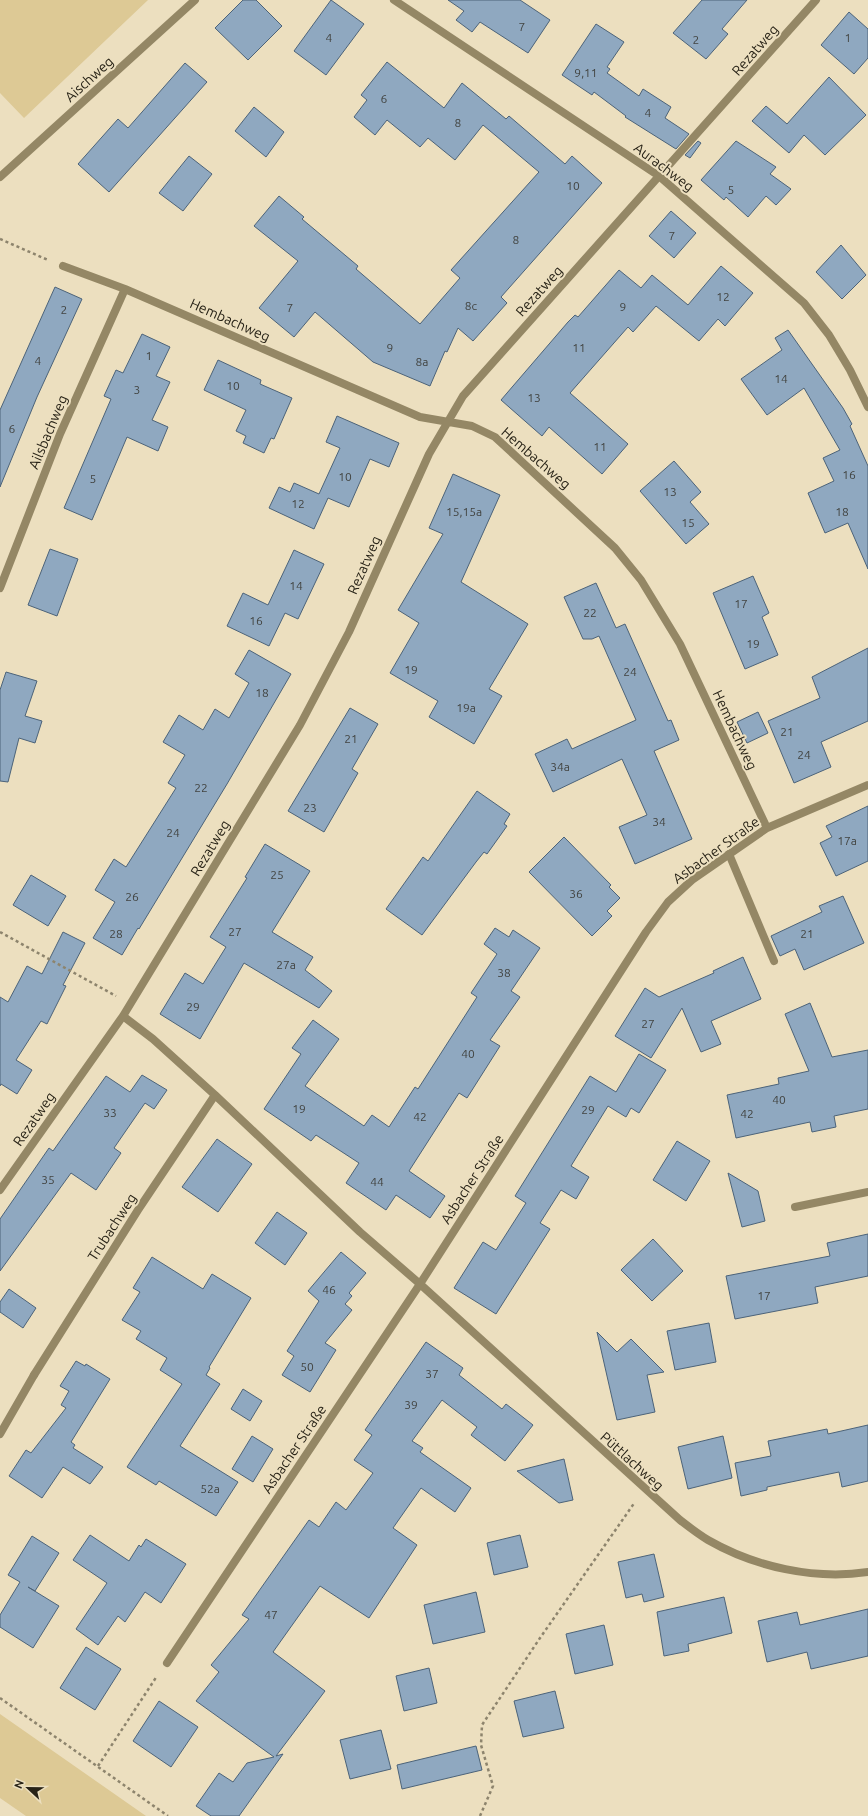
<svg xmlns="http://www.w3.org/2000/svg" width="868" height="1816" viewBox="0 0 868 1816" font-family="Ubuntu,sans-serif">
  <rect width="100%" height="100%" fill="#ecdfbf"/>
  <path fill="#ddc995" d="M 0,0 L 148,0 L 24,118 L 0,93 Z
    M 0,1714 L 146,1816 L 26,1816 L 0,1798 Z"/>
  <path fill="#8fa8c0" stroke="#4c6379" d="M 243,0 L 256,0 L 282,26 L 248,60 L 215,28 Z
    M 331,0 L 364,24 L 326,75 L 294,51 Z
    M 448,0 L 520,0 L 550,20 L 528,53 L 480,22 L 472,32 L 456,20 L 464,11 Z
    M 702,0 L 747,0 L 722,29 L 728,34 L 706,59 L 673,33 Z
    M 849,12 L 868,29 L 868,58 L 854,74 L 821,45 Z
    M 596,24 L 624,42 L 607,67 L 610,69 L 607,73 L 639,96 L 643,89 L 671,107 L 665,118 L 689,134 L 676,149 L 625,117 L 626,116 L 594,92 L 592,95 L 562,75 Z
    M 387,62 L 444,108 L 462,83 L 506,119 L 509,116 L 565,164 L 572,156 L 602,183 L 501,297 L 507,303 L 473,341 L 458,328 L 447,352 L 445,351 L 430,386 L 373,362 L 315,312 L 294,337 L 259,308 L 298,261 L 254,226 L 279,196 L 304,217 L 302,219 L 358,266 L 356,269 L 420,324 L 460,278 L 451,270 L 539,172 L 483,125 L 455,160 L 428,138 L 420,147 L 387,120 L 375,135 L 354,117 L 367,100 L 361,95 Z
    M 185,63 L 207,82 L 109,192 L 78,164 L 118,119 L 128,128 Z
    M 829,77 L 866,115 L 825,155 L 804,135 L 789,153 L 752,121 L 766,106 L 787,124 Z
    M 254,107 L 284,132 L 266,157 L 235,131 Z
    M 698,141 L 701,143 L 690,158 L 685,155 Z
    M 736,141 L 776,167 L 770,174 L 791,189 L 776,205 L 766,196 L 748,217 L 726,197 L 724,200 L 701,180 Z
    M 189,156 L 212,174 L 183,211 L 159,193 Z
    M 671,211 L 696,233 L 674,258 L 649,236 Z
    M 841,245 L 866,275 L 842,299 L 816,272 Z
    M 721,266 L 753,293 L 725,326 L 718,319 L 699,341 L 656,306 L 633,332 L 628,327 L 570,393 L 628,444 L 602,474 L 549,427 L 542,436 L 501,400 L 568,322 L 575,315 L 578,317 L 619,270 L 641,288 L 652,275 L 688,305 Z
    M 55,287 L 82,299 L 37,397 L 0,487 L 0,410 Z
    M 788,330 L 843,408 L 852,424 L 850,426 L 868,466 L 868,569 L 848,523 L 825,533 L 808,493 L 834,481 L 823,458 L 840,450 L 804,388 L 767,415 L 741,379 L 782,350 L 775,338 Z
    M 142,334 L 170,347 L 156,376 L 170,382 L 152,420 L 168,427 L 158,451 L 127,437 L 92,520 L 64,508 L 111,399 L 104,396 L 116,370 L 123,373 Z
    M 218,360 L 261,380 L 260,384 L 292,398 L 274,439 L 271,438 L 264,453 L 243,443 L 246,436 L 236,431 L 246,410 L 204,390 Z
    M 337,416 L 399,443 L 389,467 L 370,459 L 349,507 L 328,498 L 314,529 L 269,508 L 279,487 L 290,492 L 294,483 L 319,494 L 340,448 L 326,442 Z
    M 674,461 L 701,492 L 690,502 L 709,524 L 686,544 L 640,491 Z
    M 453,474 L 500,495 L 461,582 L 528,624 L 489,689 L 502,696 L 474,744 L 429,717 L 438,701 L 390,673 L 419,623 L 398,610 L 443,534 L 429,528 Z
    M 50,549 L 78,559 L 57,616 L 28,605 Z
    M 294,550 L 324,564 L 298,619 L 285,613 L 269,646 L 227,626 L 243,593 L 268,605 Z
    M 753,576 L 769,613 L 762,617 L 778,655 L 745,669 L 713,593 Z
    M 596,583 L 616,628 L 625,624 L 668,721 L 671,720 L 679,740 L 654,751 L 692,839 L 635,864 L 619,827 L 647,815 L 622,759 L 553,792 L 535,754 L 567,739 L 572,749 L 636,720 L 599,636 L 592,639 L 583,639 L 564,597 Z
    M 868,648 L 868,721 L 821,742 L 831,767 L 794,783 L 768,721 L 820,698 L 812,677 Z
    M 249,650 L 291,674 L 227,784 L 139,929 L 138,928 L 122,955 L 93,938 L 115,902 L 95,890 L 114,859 L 126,867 L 176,788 L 168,783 L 185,755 L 163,742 L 179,715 L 203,730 L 215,709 L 229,718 L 249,683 L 235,674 Z
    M 6,672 L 37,681 L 25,716 L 42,721 L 35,743 L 19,738 L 8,782 L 0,781 L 0,690 Z
    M 350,708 L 378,724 L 352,769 L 358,773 L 324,832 L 288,811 Z
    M 758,712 L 768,733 L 747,743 L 737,722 Z
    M 477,791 L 510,814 L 504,824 L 507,826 L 487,854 L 484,852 L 476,862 L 422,935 L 386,909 L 423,857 L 428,861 Z
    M 868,806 L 868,861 L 836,876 L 820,843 L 832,837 L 826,826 Z
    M 564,837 L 611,885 L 609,887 L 620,898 L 607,911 L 612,916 L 592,936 L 529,872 Z
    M 265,844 L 310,871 L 272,932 L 313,957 L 305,970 L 332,991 L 319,1008 L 244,963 L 200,1039 L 160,1014 L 185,973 L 203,984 L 226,947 L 210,937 L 247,878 L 245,877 Z
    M 31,875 L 66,896 L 48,926 L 13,905 Z
    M 843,896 L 864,943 L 804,970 L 795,949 L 780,956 L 771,936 L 822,912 L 819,906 Z
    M 495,928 L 509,937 L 513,930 L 540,948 L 511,991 L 520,997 L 490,1040 L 500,1046 L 467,1098 L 459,1093 L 409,1171 L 445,1196 L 430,1218 L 396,1195 L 386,1210 L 346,1183 L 359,1163 L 316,1135 L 311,1141 L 264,1109 L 301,1054 L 292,1048 L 313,1020 L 339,1039 L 305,1086 L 364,1126 L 372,1115 L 389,1127 L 415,1087 L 418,1089 L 477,997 L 471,993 L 497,954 L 484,944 Z
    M 63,932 L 85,943 L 63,985 L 66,986 L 47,1024 L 41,1021 L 16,1060 L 32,1070 L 17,1094 L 1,1084 L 0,1086 L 0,997 L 8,1002 L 27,966 L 42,974 Z
    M 743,957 L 761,999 L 711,1021 L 721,1044 L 701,1052 L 682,1008 L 651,1058 L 615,1036 L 645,988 L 659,997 L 714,973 L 713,971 Z
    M 810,1003 L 832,1057 L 868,1050 L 868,1109 L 834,1116 L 836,1127 L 812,1132 L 810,1122 L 736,1138 L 727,1095 L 779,1084 L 778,1078 L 809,1071 L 785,1014 Z
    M 639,1054 L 666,1070 L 639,1113 L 631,1108 L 626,1117 L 608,1106 L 571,1166 L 589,1177 L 576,1199 L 561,1190 L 540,1223 L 550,1229 L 496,1314 L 454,1288 L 483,1242 L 496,1250 L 526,1203 L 515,1196 L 590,1076 L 616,1092 Z
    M 142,1075 L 167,1090 L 154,1109 L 145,1103 L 114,1148 L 121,1153 L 96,1190 L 71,1173 L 0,1271 L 0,1219 L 49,1148 L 53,1151 L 106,1076 L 130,1092 Z
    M 217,1139 L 252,1164 L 218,1212 L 182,1187 Z
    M 677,1141 L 710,1161 L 686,1201 L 653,1180 Z
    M 728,1173 L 758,1191 L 765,1221 L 742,1227 Z
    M 277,1212 L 307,1233 L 285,1265 L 255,1243 Z
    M 868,1234 L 868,1276 L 815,1287 L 818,1303 L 735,1319 L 726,1276 L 830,1256 L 827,1243 Z
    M 653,1239 L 683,1271 L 652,1301 L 621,1270 Z
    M 341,1252 L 366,1273 L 349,1293 L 352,1296 L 345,1304 L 352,1310 L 325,1343 L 336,1350 L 310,1392 L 282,1375 L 294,1356 L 287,1351 L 319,1301 L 308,1291 Z
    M 152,1257 L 203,1289 L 212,1274 L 251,1298 L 209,1367 L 210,1368 L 206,1375 L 220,1384 L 180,1446 L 238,1482 L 216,1516 L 159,1481 L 156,1485 L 127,1467 L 182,1384 L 160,1370 L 167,1358 L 136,1339 L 141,1331 L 122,1320 L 140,1292 L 133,1288 Z
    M 9,1289 L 36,1308 L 23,1328 L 0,1312 L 0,1302 Z
    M 709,1323 L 716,1362 L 675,1370 L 667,1331 Z
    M 597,1332 L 617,1352 L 631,1339 L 664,1372 L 647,1375 L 655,1412 L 617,1420 Z
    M 426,1342 L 463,1368 L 459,1375 L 502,1409 L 506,1404 L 533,1425 L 505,1461 L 471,1435 L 477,1427 L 442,1400 L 412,1441 L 423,1448 L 420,1452 L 471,1488 L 455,1512 L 421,1488 L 393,1528 L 417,1545 L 369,1618 L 320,1586 L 273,1652 L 325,1691 L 276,1756 L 283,1754 L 239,1816 L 211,1816 L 196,1806 L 219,1773 L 233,1782 L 247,1763 L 274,1757 L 196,1701 L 219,1672 L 211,1665 L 249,1619 L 242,1615 L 309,1520 L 319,1527 L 336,1502 L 346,1510 L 373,1473 L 354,1460 L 372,1435 L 365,1430 Z
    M 76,1361 L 85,1366 L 86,1364 L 110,1379 L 71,1442 L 75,1445 L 73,1448 L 103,1467 L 90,1484 L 63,1467 L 42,1498 L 9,1476 L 26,1450 L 31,1453 L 66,1408 L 61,1405 L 69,1391 L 60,1386 Z
    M 243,1389 L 262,1401 L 250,1421 L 231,1409 Z
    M 868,1425 L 868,1481 L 842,1487 L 839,1472 L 767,1487 L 767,1490 L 741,1496 L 735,1463 L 771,1456 L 768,1441 L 827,1429 L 828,1434 Z
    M 252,1436 L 273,1449 L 253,1482 L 232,1469 Z
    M 723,1436 L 732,1478 L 688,1489 L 678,1447 Z
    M 564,1459 L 573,1500 L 559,1503 L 517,1471 Z
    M 90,1535 L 129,1561 L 139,1545 L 141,1547 L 146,1539 L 186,1564 L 161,1603 L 145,1592 L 125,1622 L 118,1616 L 98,1645 L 76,1629 L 107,1583 L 73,1560 Z
    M 520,1535 L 528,1567 L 494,1575 L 487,1543 Z
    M 32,1536 L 59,1553 L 35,1591 L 28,1587 L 59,1606 L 33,1648 L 0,1627 L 0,1615 L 20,1582 L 8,1575 Z
    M 654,1554 L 664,1597 L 644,1602 L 642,1594 L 626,1598 L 618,1562 Z
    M 476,1592 L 485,1632 L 433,1644 L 424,1605 Z
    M 724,1597 L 732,1633 L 688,1644 L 689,1651 L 664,1656 L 657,1612 Z
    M 868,1609 L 868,1656 L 811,1669 L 807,1652 L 767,1662 L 758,1621 L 797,1612 L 800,1625 Z
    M 604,1625 L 613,1665 L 575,1674 L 566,1634 Z
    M 86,1647 L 121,1669 L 95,1710 L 60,1688 Z
    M 429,1668 L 437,1703 L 404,1711 L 396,1676 Z
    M 555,1691 L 564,1728 L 523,1737 L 514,1701 Z
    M 159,1701 L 198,1727 L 171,1767 L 133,1741 Z
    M 381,1730 L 391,1769 L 350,1779 L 340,1740 Z
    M 476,1746 L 482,1770 L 402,1789 L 397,1765 Z"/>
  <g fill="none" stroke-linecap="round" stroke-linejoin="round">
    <path stroke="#8d846d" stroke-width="2.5" stroke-dasharray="3 3" stroke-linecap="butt" d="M 0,239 L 48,260
      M 0,932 L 116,996
      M 0,1698 L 168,1816
      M 98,1766 L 157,1676
      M 480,1816 L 493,1786 L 481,1745 L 482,1725 L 540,1638 L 635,1502"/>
    <path stroke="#948765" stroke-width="8" d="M 729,854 L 774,961
      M 0,1434 L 34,1375"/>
    <path stroke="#948765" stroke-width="8" d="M 394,0 L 659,176 L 804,303 L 829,335 L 850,370 L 868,407
      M 0,177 L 195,0
      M 63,266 L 125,289 L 420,417 L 472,426 L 495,437 L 615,548 L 641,580 L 680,644 L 767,828
      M 0,588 L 60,434 L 125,289
      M 123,1016 L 153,1039 L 215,1095 L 360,1232 L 420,1284 L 680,1520 C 689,1527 698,1534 708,1540 C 755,1567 814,1580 868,1572
      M 0,1190 L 123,1016 L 300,725 L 349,632 L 429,454 L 463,396 L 816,0
      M 795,1207 L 868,1192
      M 34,1375 L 138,1210 L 215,1095
      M 167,1663 L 420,1284 L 646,932 L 668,902 L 692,880 L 767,828 L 868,785"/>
  </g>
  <g text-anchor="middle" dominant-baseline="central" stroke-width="4" stroke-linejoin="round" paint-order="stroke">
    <g font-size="12" fill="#424441">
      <text x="522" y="26">7</text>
      <text x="329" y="37">4</text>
      <text x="848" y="37">1</text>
      <text x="696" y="39">2</text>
      <text x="586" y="72">9,11</text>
      <text x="384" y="98">6</text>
      <text x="648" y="112">4</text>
      <text x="458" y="122">8</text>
      <text x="573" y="185">10</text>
      <text x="731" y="189">5</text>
      <text x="672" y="235">7</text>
      <text x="516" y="239">8</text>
      <text x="723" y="296">12</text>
      <text x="471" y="305">8c</text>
      <text x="623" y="306">9</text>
      <text x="290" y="307">7</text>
      <text x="64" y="309">2</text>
      <text x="390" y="347">9</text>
      <text x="579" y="347">11</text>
      <text x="149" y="355">1</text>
      <text x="38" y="360">4</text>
      <text x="422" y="361">8a</text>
      <text x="781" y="378">14</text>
      <text x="233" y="385">10</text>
      <text x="137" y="389">3</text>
      <text x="534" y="397">13</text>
      <text x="12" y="428">6</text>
      <text x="600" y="446">11</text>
      <text x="849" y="474">16</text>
      <text x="345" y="476">10</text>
      <text x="93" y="478">5</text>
      <text x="670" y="491">13</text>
      <text x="298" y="503">12</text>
      <text x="464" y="511">15,15a</text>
      <text x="842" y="511">18</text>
      <text x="688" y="522">15</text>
      <text x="296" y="585">14</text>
      <text x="741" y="603">17</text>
      <text x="590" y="612">22</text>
      <text x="256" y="620">16</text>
      <text x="753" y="643">19</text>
      <text x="411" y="669">19</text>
      <text x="630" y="671">24</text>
      <text x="262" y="692">18</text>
      <text x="466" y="707">19a</text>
      <text x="787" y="731">21</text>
      <text x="351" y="738">21</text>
      <text x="804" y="754">24</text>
      <text x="560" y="766">34a</text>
      <text x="201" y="787">22</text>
      <text x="310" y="807">23</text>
      <text x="659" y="821">34</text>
      <text x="173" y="832">24</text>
      <text x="847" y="840">17a</text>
      <text x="277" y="874">25</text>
      <text x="576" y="893">36</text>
      <text x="132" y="896">26</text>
      <text x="235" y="931">27</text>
      <text x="116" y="933">28</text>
      <text x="807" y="933">21</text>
      <text x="286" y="964">27a</text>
      <text x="504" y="972">38</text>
      <text x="193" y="1006">29</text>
      <text x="648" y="1023">27</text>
      <text x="468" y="1053">40</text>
      <text x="779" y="1099">40</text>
      <text x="299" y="1108">19</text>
      <text x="588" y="1109">29</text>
      <text x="110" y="1112">33</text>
      <text x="747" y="1113">42</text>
      <text x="420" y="1116">42</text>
      <text x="48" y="1179">35</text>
      <text x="377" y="1181">44</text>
      <text x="329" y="1289">46</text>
      <text x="764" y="1295">17</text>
      <text x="307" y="1366">50</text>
      <text x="432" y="1373">37</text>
      <text x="411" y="1404">39</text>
      <text x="210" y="1488">52a</text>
      <text x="271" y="1614">47</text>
    </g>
    <g font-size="14" fill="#282317" stroke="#ecdfbf">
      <text transform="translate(755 50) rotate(-49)">Rezatweg</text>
      <text transform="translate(89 79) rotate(-42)">Aischweg</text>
      <text transform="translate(664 167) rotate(37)">Aurachweg</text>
      <text transform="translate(539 291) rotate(-48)">Rezatweg</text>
      <text transform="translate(230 320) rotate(24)">Hembachweg</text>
      <text transform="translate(48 432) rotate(-67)">Ailsbachweg</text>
      <text transform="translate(536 458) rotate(41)">Hembachweg</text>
      <text transform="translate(364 565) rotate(-66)">Rezatweg</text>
      <text transform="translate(735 730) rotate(65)">Hembachweg</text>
      <text transform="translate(210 848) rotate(-59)">Rezatweg</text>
      <text transform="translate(716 850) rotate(-36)">Asbacher Straße</text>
      <text transform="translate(34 1119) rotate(-55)">Rezatweg</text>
      <text transform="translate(472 1179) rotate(-57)">Asbacher Straße</text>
      <text transform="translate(112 1227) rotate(-57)">Trubachweg</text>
      <text transform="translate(294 1449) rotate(-56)">Asbacher Straße</text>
      <text transform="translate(632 1461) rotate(42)">Püttlachweg</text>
    </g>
  </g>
  <g transform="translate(28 1788) rotate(292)" stroke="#ecdfbf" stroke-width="3" paint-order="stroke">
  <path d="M0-3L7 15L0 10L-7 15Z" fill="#282317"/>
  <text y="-6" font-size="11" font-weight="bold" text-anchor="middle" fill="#282317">N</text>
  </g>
</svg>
